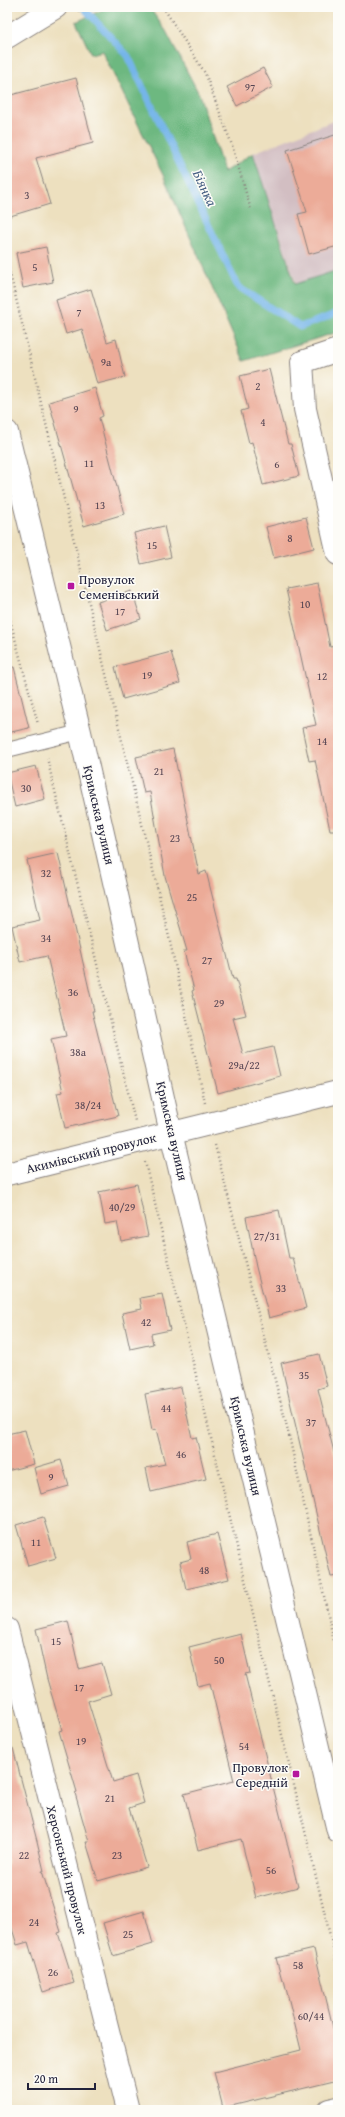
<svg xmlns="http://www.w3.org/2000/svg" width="345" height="2117" viewBox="0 0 345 2117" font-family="'Gentium Book Plus',serif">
  <rect width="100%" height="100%" fill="#fdfcf7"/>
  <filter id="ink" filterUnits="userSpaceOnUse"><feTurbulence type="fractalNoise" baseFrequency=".025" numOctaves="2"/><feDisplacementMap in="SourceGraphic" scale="8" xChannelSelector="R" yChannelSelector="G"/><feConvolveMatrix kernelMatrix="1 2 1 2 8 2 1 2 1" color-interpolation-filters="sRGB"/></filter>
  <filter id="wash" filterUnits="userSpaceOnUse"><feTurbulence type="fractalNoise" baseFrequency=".012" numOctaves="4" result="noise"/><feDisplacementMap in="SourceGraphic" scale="16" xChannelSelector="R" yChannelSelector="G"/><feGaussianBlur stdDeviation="0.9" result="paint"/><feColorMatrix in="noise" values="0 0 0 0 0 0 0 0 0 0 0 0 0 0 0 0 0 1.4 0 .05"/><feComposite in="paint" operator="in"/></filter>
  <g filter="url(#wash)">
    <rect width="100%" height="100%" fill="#ede0bf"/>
    <path fill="#d2bec2" d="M 338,119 L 338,270 L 296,284 L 253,153 Z"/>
    <path fill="#6db880" stroke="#486d5e" d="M 108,7 L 149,7 L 166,31 L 199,94 L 224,172 L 253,153 L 295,284 L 338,270 L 338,332 L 244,361 L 163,175 L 102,51 L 91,54 L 76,22 Z"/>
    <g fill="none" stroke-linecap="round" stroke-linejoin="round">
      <path stroke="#75b5e9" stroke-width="7" d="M 83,7 L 128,56 L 238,287 L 300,327 L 338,313"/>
    </g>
    <g id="blocks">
      <path fill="#ecab98" d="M 263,68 L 273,87 L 237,106 L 227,87 Z
        M 76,78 L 93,143 L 36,158 L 50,204 L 7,217 L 7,96 Z
        M 338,134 L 338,246 L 309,254 L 298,214 L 307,212 L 287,150 Z
        M 46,247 L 53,282 L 23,288 L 16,253 Z
        M 91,289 L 107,342 L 116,339 L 125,377 L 97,384 L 82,329 L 66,334 L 56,300 Z
        M 269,369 L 288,444 L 291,444 L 299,476 L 263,485 L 252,442 L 249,443 L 241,411 L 248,409 L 240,376 Z
        M 95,388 L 103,416 L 99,418 L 124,514 L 84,526 L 49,402 Z
        M 306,517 L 314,548 L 274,558 L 266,527 Z
        M 164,526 L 171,557 L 141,564 L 134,533 Z
        M 317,583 L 330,647 L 336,646 L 338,658 L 338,830 L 330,830 L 315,760 L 309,761 L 302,728 L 316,725 L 286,589 Z
        M 132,591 L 141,619 L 107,630 L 98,602 Z
        M 171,652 L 180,683 L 123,699 L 115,667 Z
        M 14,667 L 29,728 L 7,733 L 7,668 Z
        M 173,749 L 199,874 L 206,871 L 233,979 L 236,979 L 246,1015 L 233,1018 L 243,1054 L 273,1047 L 280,1076 L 218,1093 L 192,991 L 194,990 L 184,951 L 187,951 L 165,876 L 150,792 L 144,793 L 136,757 Z
        M 36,766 L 45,799 L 15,807 L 7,773 Z
        M 58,853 L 94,1011 L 92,1011 L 118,1116 L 65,1128 L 57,1093 L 63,1092 L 51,1039 L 66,1036 L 47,956 L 20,962 L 12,926 L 40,920 L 27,860 Z
        M 137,1184 L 148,1236 L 121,1241 L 117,1222 L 105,1224 L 99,1192 Z
        M 279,1210 L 289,1258 L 293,1258 L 306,1308 L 269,1318 L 256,1267 L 246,1217 Z
        M 162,1294 L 170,1330 L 151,1334 L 153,1344 L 130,1349 L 122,1313 L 142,1309 L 140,1298 Z
        M 319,1354 L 327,1386 L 318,1389 L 335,1456 L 338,1455 L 338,1576 L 331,1577 L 281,1363 Z
        M 181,1387 L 192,1438 L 196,1437 L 206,1479 L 151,1492 L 146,1468 L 165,1464 L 156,1429 L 152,1430 L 145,1394 Z
        M 25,1430 L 34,1464 L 7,1471 L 7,1434 Z
        M 61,1460 L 69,1486 L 41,1494 L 34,1468 Z
        M 43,1517 L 56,1558 L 28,1566 L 16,1525 Z
        M 217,1534 L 229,1579 L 186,1589 L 180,1562 L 191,1559 L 187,1542 Z
        M 68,1621 L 79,1669 L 102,1663 L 111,1694 L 88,1701 L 113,1782 L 136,1775 L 144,1803 L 129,1808 L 147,1867 L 98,1881 L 86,1842 L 89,1842 L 75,1793 L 77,1792 L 59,1731 L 62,1730 L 47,1679 L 36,1629 Z
        M 241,1634 L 250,1673 L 245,1674 L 298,1887 L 256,1898 L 241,1839 L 198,1850 L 184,1794 L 234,1781 L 210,1683 L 198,1686 L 189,1647 Z
        M 7,1748 L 13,1748 L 37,1841 L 44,1871 L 42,1871 L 61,1932 L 58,1933 L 74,1983 L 43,1992 L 28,1942 L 17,1945 L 7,1912 Z
        M 144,1911 L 153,1944 L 113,1956 L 103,1923 Z
        M 314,1949 L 338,2048 L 338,2080 L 223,2108 L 214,2072 L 301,2050 L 284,1980 L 282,1980 L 276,1958 Z"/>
    </g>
  </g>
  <g filter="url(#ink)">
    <use href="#blocks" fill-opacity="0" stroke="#88817d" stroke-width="1"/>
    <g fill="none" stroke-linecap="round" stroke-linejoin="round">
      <g stroke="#88817d" stroke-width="16">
        <path id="service" d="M 7,750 L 80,732"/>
      </g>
      <g stroke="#88817d" stroke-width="24">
        <path id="minor" d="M 338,350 L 302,362 L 305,409 L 338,554
          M 7,1174 L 338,1092
          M 7,1629 L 128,2110
          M 329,2110 L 338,2108"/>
      </g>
      <g stroke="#88817d" stroke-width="24">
        <path id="tertiary" d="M 7,37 L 56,7
          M 7,432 L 80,732 L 171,1133 L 338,1831"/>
      </g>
      <path stroke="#88817d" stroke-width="2.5" stroke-dasharray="1 3" stroke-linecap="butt" d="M 163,7 L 205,73 L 232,145 L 251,210
        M 78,11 L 86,7
        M 7,261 L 169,937 L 205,1103
        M 7,609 L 38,724
        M 47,758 L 135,1121
        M 215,1145 L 288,1431 L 338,1660
        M 145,1162 L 338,1969"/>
      <use href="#service" stroke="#fff" stroke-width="14"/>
      <use href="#minor" stroke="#fff" stroke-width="22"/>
      <use href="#tertiary" stroke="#fff" stroke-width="22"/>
    </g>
  </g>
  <g fill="#b5179e" stroke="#fdfcf7" stroke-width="1.5">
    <rect x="67" y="582" width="8" height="8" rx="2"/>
    <rect x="292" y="1770" width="8" height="8" rx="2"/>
  </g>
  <g text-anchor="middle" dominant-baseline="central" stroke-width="3" stroke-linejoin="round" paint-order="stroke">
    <g font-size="11" fill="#544452">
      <text x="250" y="87">97</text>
      <text x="27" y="195">3</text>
      <text x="35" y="267">5</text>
      <text x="79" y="312">7</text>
      <text x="106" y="362">9а</text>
      <text x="258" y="386">2</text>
      <text x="76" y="409">9</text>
      <text x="263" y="422">4</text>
      <text x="89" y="463">11</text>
      <text x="277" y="464">6</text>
      <text x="100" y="505">13</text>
      <text x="290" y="538">8</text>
      <text x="152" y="545">15</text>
      <text x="305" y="604">10</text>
      <text x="120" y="611">17</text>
      <text x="147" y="675">19</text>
      <text x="322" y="676">12</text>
      <text x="322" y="741">14</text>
      <text x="159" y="771">21</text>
      <text x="26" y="788">30</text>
      <text x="175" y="838">23</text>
      <text x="46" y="873">32</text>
      <text x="192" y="897">25</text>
      <text x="46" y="938">34</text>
      <text x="207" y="960">27</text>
      <text x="73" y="992">36</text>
      <text x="219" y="1003">29</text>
      <text x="78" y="1052">38а</text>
      <text x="244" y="1065">29а/22</text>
      <text x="88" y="1105">38/24</text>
      <text x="122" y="1207">40/29</text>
      <text x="267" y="1236">27/31</text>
      <text x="281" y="1288">33</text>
      <text x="146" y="1322">42</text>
      <text x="304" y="1375">35</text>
      <text x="166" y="1408">44</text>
      <text x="311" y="1422">37</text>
      <text x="181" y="1454">46</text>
      <text x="51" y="1477">9</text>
      <text x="36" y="1542">11</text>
      <text x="204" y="1570">48</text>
      <text x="56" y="1641">15</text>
      <text x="219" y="1660">50</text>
      <text x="79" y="1687">17</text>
      <text x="81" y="1741">19</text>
      <text x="244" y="1746">54</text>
      <text x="110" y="1798">21</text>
      <text x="24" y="1855">22</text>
      <text x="117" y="1855">23</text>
      <text x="271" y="1870">56</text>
      <text x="34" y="1922">24</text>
      <text x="128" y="1934">25</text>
      <text x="298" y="1965">58</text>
      <text x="53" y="1972">26</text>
      <text x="311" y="2016">60/44</text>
    </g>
    <g font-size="13" fill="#22223b" stroke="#fdfcf7" text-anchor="start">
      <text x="79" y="579">Провулок<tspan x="79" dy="15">Семенівський</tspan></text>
      <text x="288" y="1767" text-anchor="end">Провулок<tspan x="288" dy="15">Середній</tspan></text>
    </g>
    <g font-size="13" fill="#22223b" stroke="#fdfcf7">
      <text transform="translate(99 815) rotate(77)">Кримська вулиця</text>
      <text transform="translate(172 1131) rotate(77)">Кримська вулиця</text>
      <text transform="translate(91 1153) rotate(-14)">Акимівський провулок</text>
      <text transform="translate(246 1446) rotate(77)">Кримська вулиця</text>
      <text transform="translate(67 1870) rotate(76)">Херсонський провулок</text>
    </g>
    <g font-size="14" font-style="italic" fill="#435d81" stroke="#fdfcf7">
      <text transform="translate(205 188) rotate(65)">Біянка</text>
    </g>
  </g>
  <rect width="345" height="2117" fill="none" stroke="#fdfcf7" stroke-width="24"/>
  <path d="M28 2083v6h67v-6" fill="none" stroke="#22223b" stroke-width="2"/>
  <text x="34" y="2083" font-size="12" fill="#22223b" stroke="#fdfcf7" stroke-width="3" paint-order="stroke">20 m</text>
</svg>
